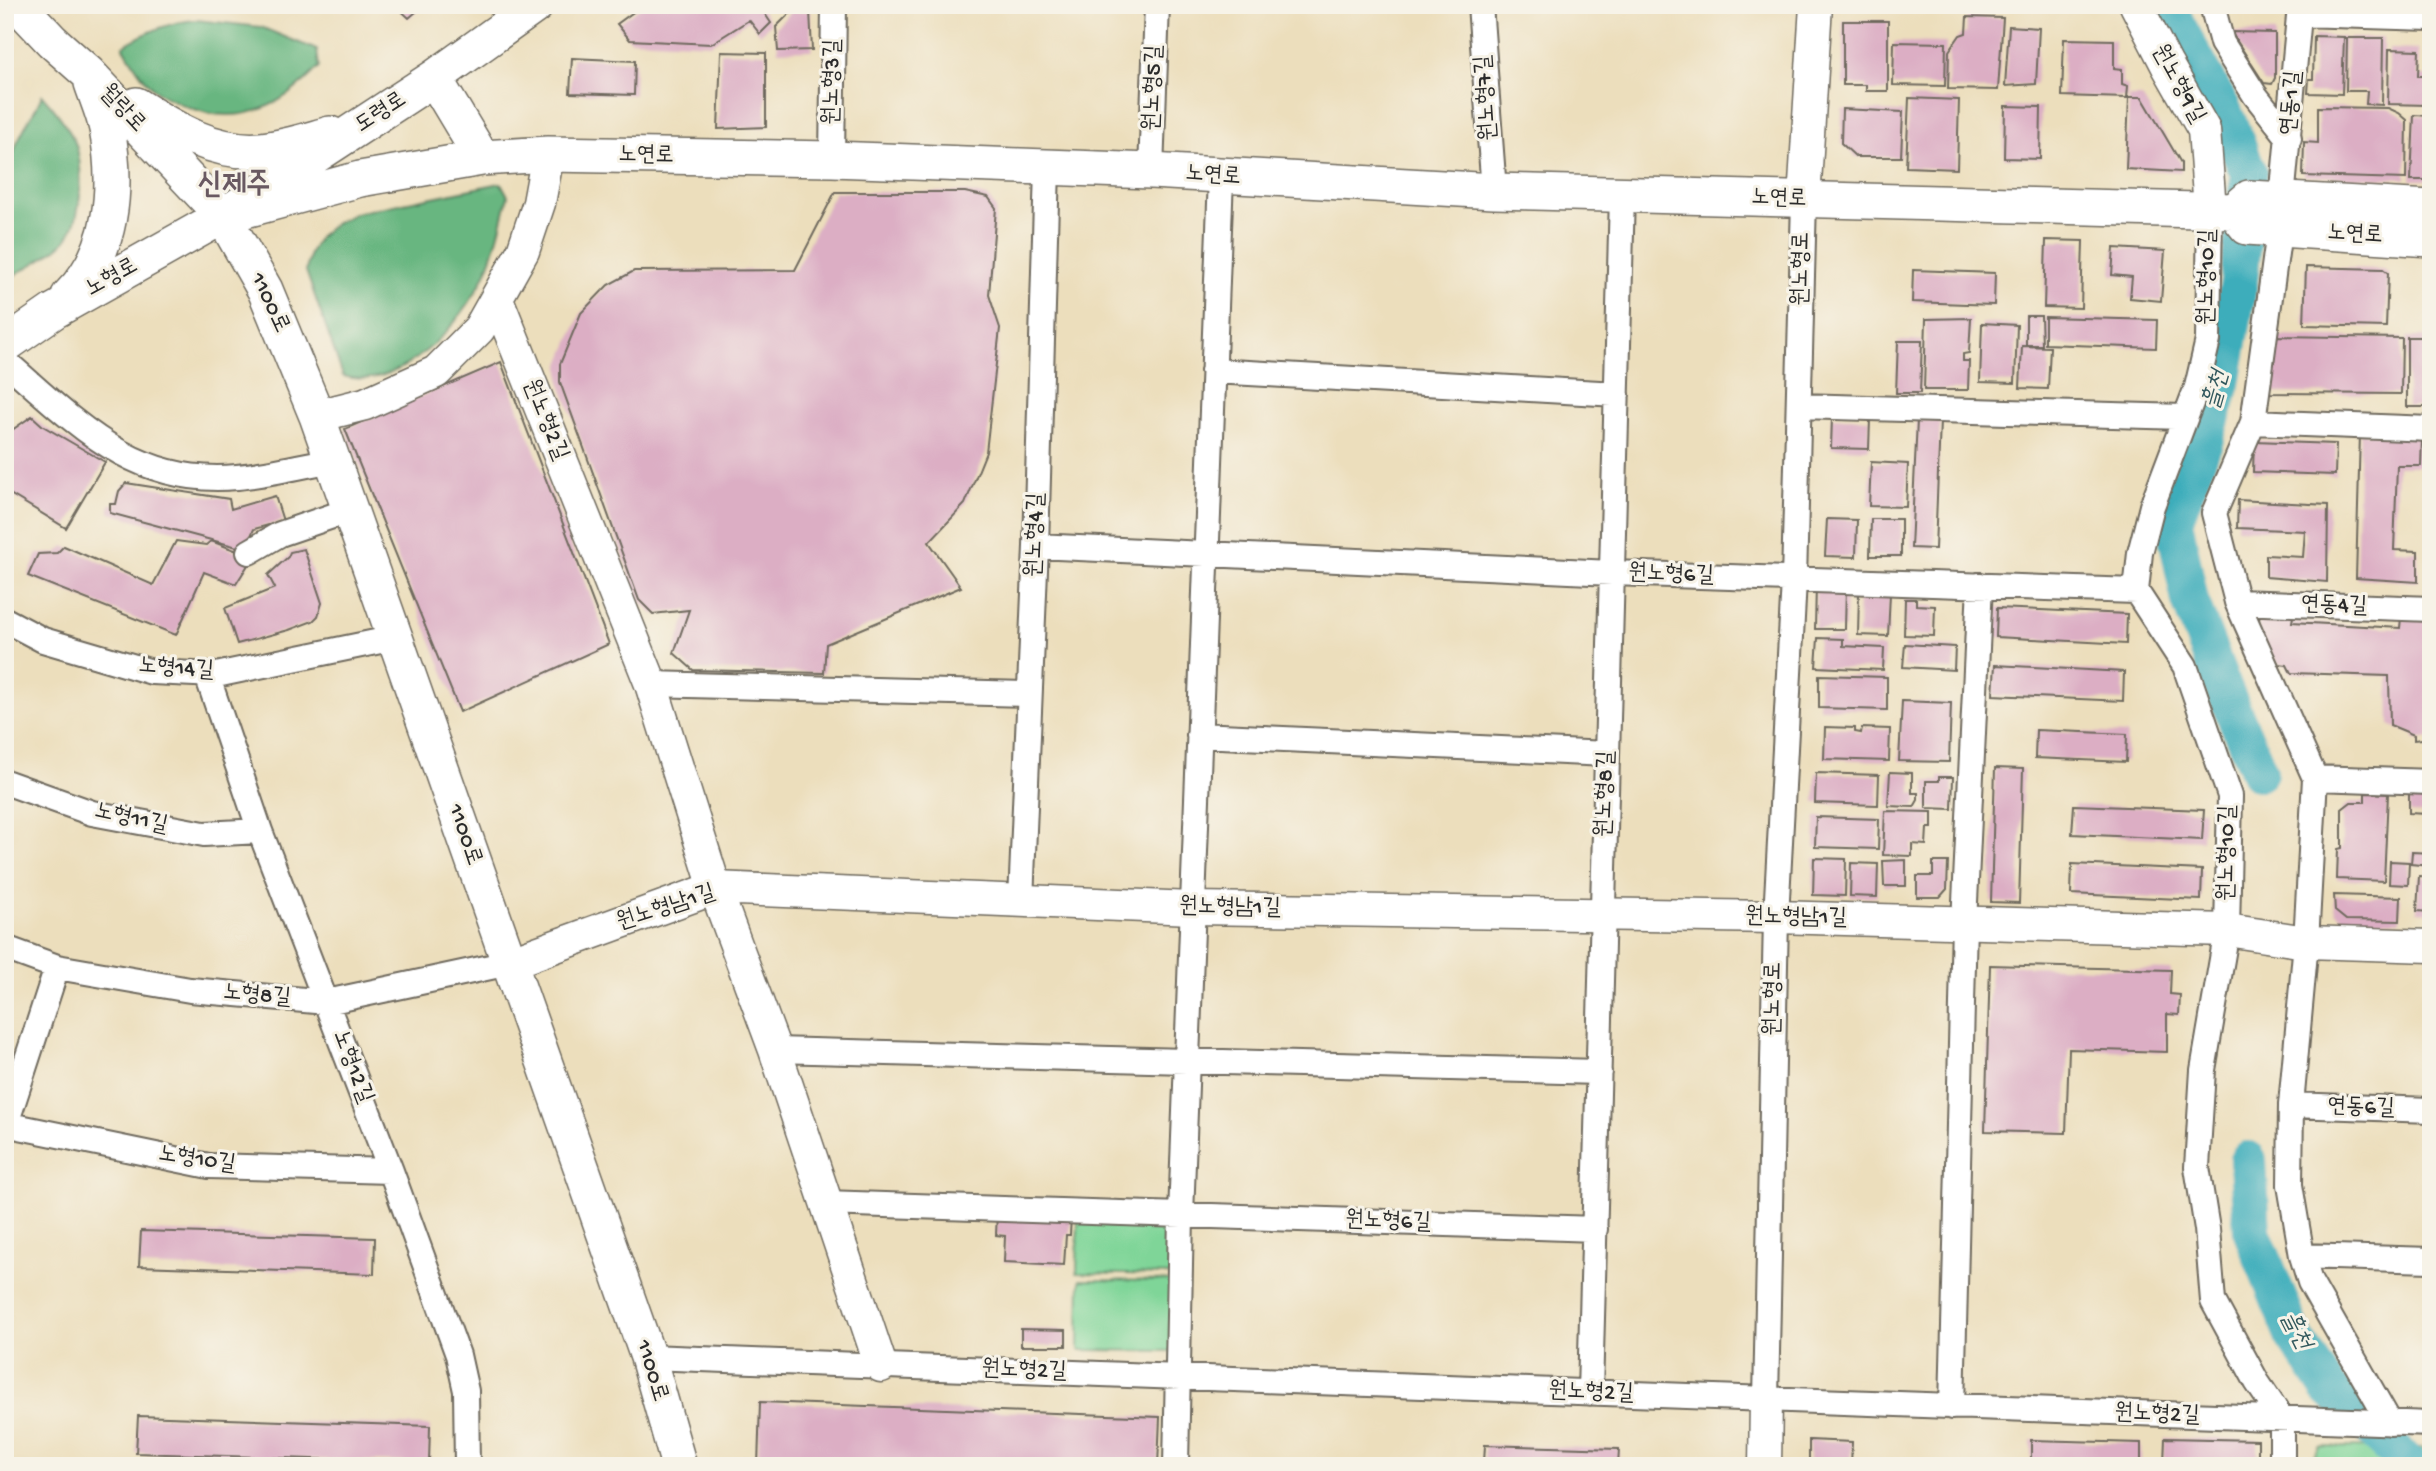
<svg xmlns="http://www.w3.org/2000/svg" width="2436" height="1471" viewBox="0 0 2436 1471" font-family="'Gochi Hand','Poor Story',sans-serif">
  <rect width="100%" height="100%" fill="#f7f3e8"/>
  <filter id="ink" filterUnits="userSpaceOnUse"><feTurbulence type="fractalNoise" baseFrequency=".0143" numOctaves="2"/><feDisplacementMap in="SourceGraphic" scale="14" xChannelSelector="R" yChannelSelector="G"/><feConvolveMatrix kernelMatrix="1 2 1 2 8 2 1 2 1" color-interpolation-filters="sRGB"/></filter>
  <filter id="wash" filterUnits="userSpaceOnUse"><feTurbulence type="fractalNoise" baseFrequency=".00686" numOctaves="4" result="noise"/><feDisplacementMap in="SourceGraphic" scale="28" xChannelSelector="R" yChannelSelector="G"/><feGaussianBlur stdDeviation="1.57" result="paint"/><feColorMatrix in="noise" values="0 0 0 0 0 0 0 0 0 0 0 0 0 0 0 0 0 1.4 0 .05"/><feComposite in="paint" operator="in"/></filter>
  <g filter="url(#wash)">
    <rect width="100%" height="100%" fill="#ecdebc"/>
    <path fill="#7fd598" stroke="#558062" stroke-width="2" d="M 1078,1219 L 1173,1221 L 1172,1275 L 1077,1273 Z
      M 1080,1280 L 1174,1281 L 1173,1351 L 1079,1350 Z
      M 2320,1447 L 2431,1448 L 2431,1466 L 2307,1466 Z"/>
    <path fill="#67b680" stroke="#497056" stroke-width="2" d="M 196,20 L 261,27 L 317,50 L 319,67 C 280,108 239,129 183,105 C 176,101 166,98 159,93 C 143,81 133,62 123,46 C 146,32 169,22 196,20 Z
      M 42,95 C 54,108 66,124 74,140 C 85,164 83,226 62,244 C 49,256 31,265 16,274 L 11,281 C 9,238 2,190 15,149 C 21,129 35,114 42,95 Z
      M 501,183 L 508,196 C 502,222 496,249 485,274 C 464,322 400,394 343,376 L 306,271 L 310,253 L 319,237 L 334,224 L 355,213 Z"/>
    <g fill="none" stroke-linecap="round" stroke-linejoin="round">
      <path stroke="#3eadbb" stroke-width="38" d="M 2171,5 L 2174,20 L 2222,108 L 2249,174 L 2239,282 L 2222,383 L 2204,442 L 2174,521 L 2190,601 L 2224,690 L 2259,772
        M 2248,1160 L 2252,1232 L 2293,1335 L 2329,1389 L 2411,1466"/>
    </g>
    <g id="blocks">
      <path fill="#dcaec4" d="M 395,5 L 424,5 L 409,18 Z
        M 643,5 L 759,5 L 771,23 L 760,34 L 749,20 L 711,44 L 630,40 L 617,24 Z
        M 2227,5 L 2272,5 L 2272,11 L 2227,10 Z
        M 810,11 L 812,50 L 778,51 L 776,27 L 791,12 Z
        M 1967,17 L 2003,18 L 1998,90 L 1948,89 L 1949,51 L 1960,35 L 1966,33 Z
        M 1843,21 L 1888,21 L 1888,91 L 1866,91 L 1866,85 L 1843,85 Z
        M 2009,26 L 2039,28 L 2036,84 L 2005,86 Z
        M 2231,32 L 2275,33 L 2275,78 L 2272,84 L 2264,83 Z
        M 2314,36 L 2344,37 L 2342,94 L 2308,93 L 2309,79 L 2313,79 Z
        M 2347,38 L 2383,38 L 2382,105 L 2366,104 L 2367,91 L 2346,91 Z
        M 2064,39 L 2114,40 L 2114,68 L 2122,69 L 2122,84 L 2128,86 L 2127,98 L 2062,96 Z
        M 1894,42 L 1946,43 L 1945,86 L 1893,85 Z
        M 2389,49 L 2419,50 L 2418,76 L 2429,76 L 2428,105 L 2388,104 Z
        M 721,52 L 766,53 L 766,127 L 718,129 Z
        M 572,58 L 635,61 L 634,95 L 570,93 Z
        M 2129,97 L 2142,97 L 2181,163 L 2181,172 L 2126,169 Z
        M 1909,98 L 1959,100 L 1957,169 L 1906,167 Z
        M 2005,106 L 2041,107 L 2040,159 L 2004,158 Z
        M 2318,107 L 2388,108 L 2399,113 L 2407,120 L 2406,179 L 2303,176 L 2304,142 L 2318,143 Z
        M 1842,109 L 1903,112 L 1901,157 L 1856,157 L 1841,143 Z
        M 2414,115 L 2431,116 L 2431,180 L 2411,180 Z
        M 835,192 L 965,192 L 988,197 L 996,208 L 989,295 L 1000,328 L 986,452 L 965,504 L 929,542 L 961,587 L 826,644 L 824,673 L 693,670 L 674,653 L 689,610 L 653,614 L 639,600 L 560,382 L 560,364 L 581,313 L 608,285 L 634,271 L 795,270 Z
        M 2046,240 L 2083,241 L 2081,308 L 2044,307 Z
        M 2114,248 L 2165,251 L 2161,301 L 2130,298 L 2132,277 L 2112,275 Z
        M 2306,267 L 2383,269 L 2388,273 L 2386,327 L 2304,325 Z
        M 1913,270 L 1995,273 L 1994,305 L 1912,302 Z
        M 2026,316 L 2041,316 L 2042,345 L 2026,345 Z
        M 2045,317 L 2157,320 L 2156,348 L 2045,344 Z
        M 1971,318 L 1969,353 L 1963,354 L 1963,361 L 1969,361 L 1968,390 L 1924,390 L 1926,319 Z
        M 1982,323 L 2017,325 L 2015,383 L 1980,382 Z
        M 2270,336 L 2402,338 L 2401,394 L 2269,393 Z
        M 2407,337 L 2431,337 L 2431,407 L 2407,407 Z
        M 1898,341 L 1922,341 L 1920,393 L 1896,393 Z
        M 2022,346 L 2050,347 L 2048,389 L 2020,388 Z
        M 501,362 L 609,644 L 460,712 L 345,429 Z
        M 32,416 L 43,426 L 105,462 L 66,528 L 5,491 L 5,435 Z
        M 1832,417 L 1870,419 L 1869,449 L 1831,448 Z
        M 1917,420 L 1940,421 L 1935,549 L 1911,548 Z
        M 2360,433 L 2422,437 L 2421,466 L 2397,466 L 2394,550 L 2418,551 L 2418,582 L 2356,578 Z
        M 2254,441 L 2336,444 L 2335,475 L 2253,472 Z
        M 1871,462 L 1908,464 L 1906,507 L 1869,506 Z
        M 126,483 L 229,499 L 231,509 L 275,496 L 283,521 L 254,529 L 245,549 L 110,513 L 110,504 L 116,504 L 119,491 Z
        M 2238,500 L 2328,505 L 2327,582 L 2266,577 L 2266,555 L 2303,557 L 2305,531 L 2237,528 Z
        M 1827,519 L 1857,520 L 1856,557 L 1825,556 Z
        M 1871,519 L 1901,519 L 1901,556 L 1870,556 Z
        M 176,541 L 206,545 L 211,541 L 253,557 L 236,584 L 204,572 L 176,635 L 28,576 L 38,554 L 57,553 L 64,546 L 153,585 Z
        M 304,549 L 322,603 L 318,616 L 313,621 L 289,630 L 237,644 L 225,608 L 275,588 L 268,575 L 288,557 L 290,552 Z
        M 1816,584 L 1846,585 L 1845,629 L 1815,629 Z
        M 1859,592 L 1890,593 L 1888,636 L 1858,635 Z
        M 1905,599 L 1916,599 L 1916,605 L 1935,606 L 1934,636 L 1904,635 Z
        M 1997,608 L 2127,614 L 2126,644 L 1996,637 Z
        M 2260,609 L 2294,612 L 2292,622 L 2400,628 L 2401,618 L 2431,620 L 2431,738 L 2414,740 L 2414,735 L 2390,725 L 2389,676 L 2291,673 L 2287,665 L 2279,664 L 2258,637 Z
        M 1818,638 L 1843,639 L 1843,646 L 1884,648 L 1883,670 L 1816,667 Z
        M 1905,644 L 1955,647 L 1954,670 L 1903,667 Z
        M 1995,665 L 2124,672 L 2123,701 L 1993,695 Z
        M 1819,675 L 1887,677 L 1887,710 L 1819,708 Z
        M 1902,701 L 1951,703 L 1949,762 L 1899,761 Z
        M 1825,727 L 1855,728 L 1855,732 L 1861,733 L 1862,728 L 1890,729 L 1889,761 L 1824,759 Z
        M 2036,730 L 2127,734 L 2126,762 L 2035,758 Z
        M 1995,768 L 2023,769 L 2019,903 L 1991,902 Z
        M 1890,772 L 1912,773 L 1912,793 L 1918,793 L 1918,800 L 1914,807 L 1888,806 Z
        M 1816,773 L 1879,775 L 1878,805 L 1815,803 Z
        M 1939,777 L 1953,777 L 1952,809 L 1926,808 L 1926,781 L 1939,781 Z
        M 2409,790 L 2431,791 L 2431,819 L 2427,819 L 2428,814 L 2409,813 Z
        M 2365,793 L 2388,794 L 2384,881 L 2337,879 L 2338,849 L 2342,848 L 2342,809 L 2351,802 L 2365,802 Z
        M 2074,805 L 2204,810 L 2202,840 L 2072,834 Z
        M 1885,811 L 1932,812 L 1932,828 L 1927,828 L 1926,845 L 1912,844 L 1912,856 L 1883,855 Z
        M 1816,817 L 1879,819 L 1878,849 L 1815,847 Z
        M 2412,852 L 2431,853 L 2430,866 L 2411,864 Z
        M 1814,858 L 1846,859 L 1845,896 L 1813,895 Z
        M 1906,860 L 1906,886 L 1884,886 L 1883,861 Z
        M 2390,861 L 2409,862 L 2408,885 L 2389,884 Z
        M 1933,862 L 1948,862 L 1947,889 L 1940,897 L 1917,897 L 1917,876 L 1933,876 Z
        M 1851,863 L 1878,864 L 1877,897 L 1850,896 Z
        M 2072,864 L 2202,870 L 2201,900 L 2071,894 Z
        M 2419,876 L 2431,877 L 2431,912 L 2417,911 Z
        M 2334,895 L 2401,897 L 2400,921 L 2346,920 L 2335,911 Z
        M 1990,965 L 2171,970 L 2170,994 L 2180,995 L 2179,1015 L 2167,1014 L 2167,1052 L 2069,1049 L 2066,1133 L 1985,1131 Z
        M 997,1213 L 1071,1217 L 1070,1235 L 1066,1235 L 1064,1265 L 1004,1262 L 1005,1236 L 996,1235 Z
        M 141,1231 L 375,1238 L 374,1274 L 139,1266 Z
        M 1021,1329 L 1066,1330 L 1066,1346 L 1021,1346 Z
        M 760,1402 L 1160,1417 L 1158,1466 L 758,1466 Z
        M 138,1416 L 430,1426 L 429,1463 L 136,1453 Z
        M 2165,1438 L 2258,1440 L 2258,1466 L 2146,1466 L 2146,1463 L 2164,1463 Z
        M 1809,1440 L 1852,1442 L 1851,1466 L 1809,1466 Z
        M 2031,1440 L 2141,1443 L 2141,1466 L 2031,1466 Z
        M 1485,1445 L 1619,1449 L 1618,1466 L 1462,1466 L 1462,1462 L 1484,1463 Z"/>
    </g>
  </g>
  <g filter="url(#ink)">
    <use href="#blocks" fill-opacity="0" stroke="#6f6a5e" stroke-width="2"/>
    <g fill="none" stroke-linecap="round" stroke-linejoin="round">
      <g stroke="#6f6a5e" stroke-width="28">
        <path id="minor" d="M 1480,5 L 1494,191
          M 2212,5 L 2222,43 L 2255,95 L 2289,138
          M 2300,14 L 2431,18
          M 832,159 L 834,5
          M 1151,171 L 1157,5
          M 2282,200 L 2300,5
          M 2210,209 L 2208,340 L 2197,387 L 2152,506 L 2140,553 L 2136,591 L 2185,666 L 2230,796 L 2227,930 L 2203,1070 L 2197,1167 L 2207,1229 L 2213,1301 L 2257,1382 L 2282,1419 L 2282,1466
          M 2279,231 L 2253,422 L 2214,513 L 2237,602 L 2315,778 L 2306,942 L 2291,1105 L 2290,1185 L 2302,1256 L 2310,1282 L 2390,1423
          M 5,361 C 76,423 135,487 237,477 C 269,474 301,466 332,460
          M 1213,371 L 1617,394
          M 1800,406 L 2184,417
          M 2253,422 L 2431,429
          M 1036,546 L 1612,573 L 2136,591
          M 249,552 L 280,534 L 350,510
          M 2237,602 L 2431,609
          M 5,620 L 43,640 L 152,672 L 216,675 L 395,638
          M 207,675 L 260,831 L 391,1171 L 458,1355 L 466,1391 L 467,1466
          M 651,684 L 1028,694
          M 1199,735 L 1607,754
          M 2315,778 L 2431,782
          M 5,782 L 92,813 L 204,834 L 260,831
          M 1021,901 L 1036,546 L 1047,168
          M 5,948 L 57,967 L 190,990 L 327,1002 L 509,963
          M 775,1050 L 1599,1072
          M 2291,1105 L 2431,1110
          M 5,1124 L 209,1166 L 391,1171
          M 5,1127 L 57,967
          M 825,1203 L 1595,1229
          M 2302,1256 L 2431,1260
          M 648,1357 L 2431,1424
          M 1590,1393 L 1622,195
          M 1766,1400 L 1776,917 L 1794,580 L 1804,200
          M 1952,1407 L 1964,923 L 1980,585
          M 1176,1466 L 1181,1215 L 1221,177"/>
      </g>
      <g stroke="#6f6a5e" stroke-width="35">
        <path id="tertiary" d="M 2136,5 L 2167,65 L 2204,130 L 2210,209
          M 1804,200 L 1816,5
          M 497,299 L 651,684 L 715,888 L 775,1050 L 881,1366
          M 317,416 L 365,404 L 436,372 L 479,329 L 523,251 L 539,203 L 548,154
          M 509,963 L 715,888 L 1192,908 L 1776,917 L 2227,930 L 2306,942 L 2431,946
          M 1765,1466 L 1766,1400"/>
      </g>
      <g stroke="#6f6a5e" stroke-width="38">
        <path id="secondary" d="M 18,5 L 52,41 L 88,73 L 223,216 L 265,290 L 317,416 L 648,1357 L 679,1466
          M 434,78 L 482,158
          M 136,105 C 173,129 215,154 261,150 C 285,148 308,140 330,134
          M 2234,211 L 2247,227 L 2431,239
          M 223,216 L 360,179 L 482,158 L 548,154 L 832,159 L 1151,171 L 1494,191 L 2234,211 L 2249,198 L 2431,208
          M 69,296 C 113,253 118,187 107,129 C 104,114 97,98 92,83
          M 5,345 L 54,311 L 223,216 L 434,78 L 536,5"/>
      </g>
      <use href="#minor" stroke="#fff" stroke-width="24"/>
      <use href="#tertiary" stroke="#fff" stroke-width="32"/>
      <use href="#secondary" stroke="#fff" stroke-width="35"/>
    </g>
  </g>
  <g text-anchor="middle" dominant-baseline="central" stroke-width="6" stroke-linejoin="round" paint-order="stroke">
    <g font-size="23" fill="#2b2b2b" stroke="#f7f3e8">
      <text transform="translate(833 82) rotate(-89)">원노형3길</text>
      <text transform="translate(2178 84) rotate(61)">원노형9길</text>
      <text transform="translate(1154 88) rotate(-88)">원노형5길</text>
      <text transform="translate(1487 98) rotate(-94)">원노형7길</text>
      <text transform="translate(2292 103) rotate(-85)">연동1길</text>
      <text transform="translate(122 109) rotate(47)">월랑로</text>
      <text transform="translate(381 113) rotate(-33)">도령로</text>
      <text transform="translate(646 156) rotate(1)">노연로</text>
      <text transform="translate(1213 176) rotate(4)">노연로</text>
      <text transform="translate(1779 199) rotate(2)">노연로</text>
      <text transform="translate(2355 235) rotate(3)">노연로</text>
      <text transform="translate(1802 269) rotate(-89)">원노형로</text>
      <text transform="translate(2208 277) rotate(-89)">원노형10길</text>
      <text transform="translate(112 278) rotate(-29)">노형로</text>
      <text transform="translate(269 303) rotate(65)">1100로</text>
      <text transform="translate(545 420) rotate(68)">원노형2길</text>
      <text transform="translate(1036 535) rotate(-88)">원노형4길</text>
      <text transform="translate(1671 575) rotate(2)">원노형6길</text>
      <text transform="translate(2334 606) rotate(2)">연동4길</text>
      <text transform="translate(176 669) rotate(4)">노형14길</text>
      <text transform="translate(1606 794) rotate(-88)">원노형8길</text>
      <text transform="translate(131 819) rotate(12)">노형11길</text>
      <text transform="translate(464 835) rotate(71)">1100로</text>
      <text transform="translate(2228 853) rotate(-89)">원노형10길</text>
      <text transform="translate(666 908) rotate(-18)">원노형남1길</text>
      <text transform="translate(1230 908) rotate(1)">원노형남1길</text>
      <text transform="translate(1796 918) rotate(1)">원노형남1길</text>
      <text transform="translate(257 996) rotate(5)">노형8길</text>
      <text transform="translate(1774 999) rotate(-89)">원노형로</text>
      <text transform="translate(352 1067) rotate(69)">노형12길</text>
      <text transform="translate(2361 1108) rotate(2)">연동6길</text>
      <text transform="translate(197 1160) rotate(8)">노형10길</text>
      <text transform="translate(1388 1222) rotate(2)">원노형6길</text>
      <text transform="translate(651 1371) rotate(73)">1100로</text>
      <text transform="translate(1024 1371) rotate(2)">원노형2길</text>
      <text transform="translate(1591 1393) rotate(2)">원노형2길</text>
      <text transform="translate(2157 1415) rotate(2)">원노형2길</text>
    </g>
    <g font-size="24" font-style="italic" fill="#32585d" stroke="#f7f3e8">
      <text transform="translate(2217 390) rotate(-74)">흘천</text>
      <text transform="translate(2295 1331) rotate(63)">흘천</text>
    </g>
    <g font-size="30" font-weight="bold" fill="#695961" stroke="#f7f3e8">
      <text x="234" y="186">신제주</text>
    </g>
  </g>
  <rect width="2436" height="1471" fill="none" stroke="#f7f3e8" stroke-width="28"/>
</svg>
